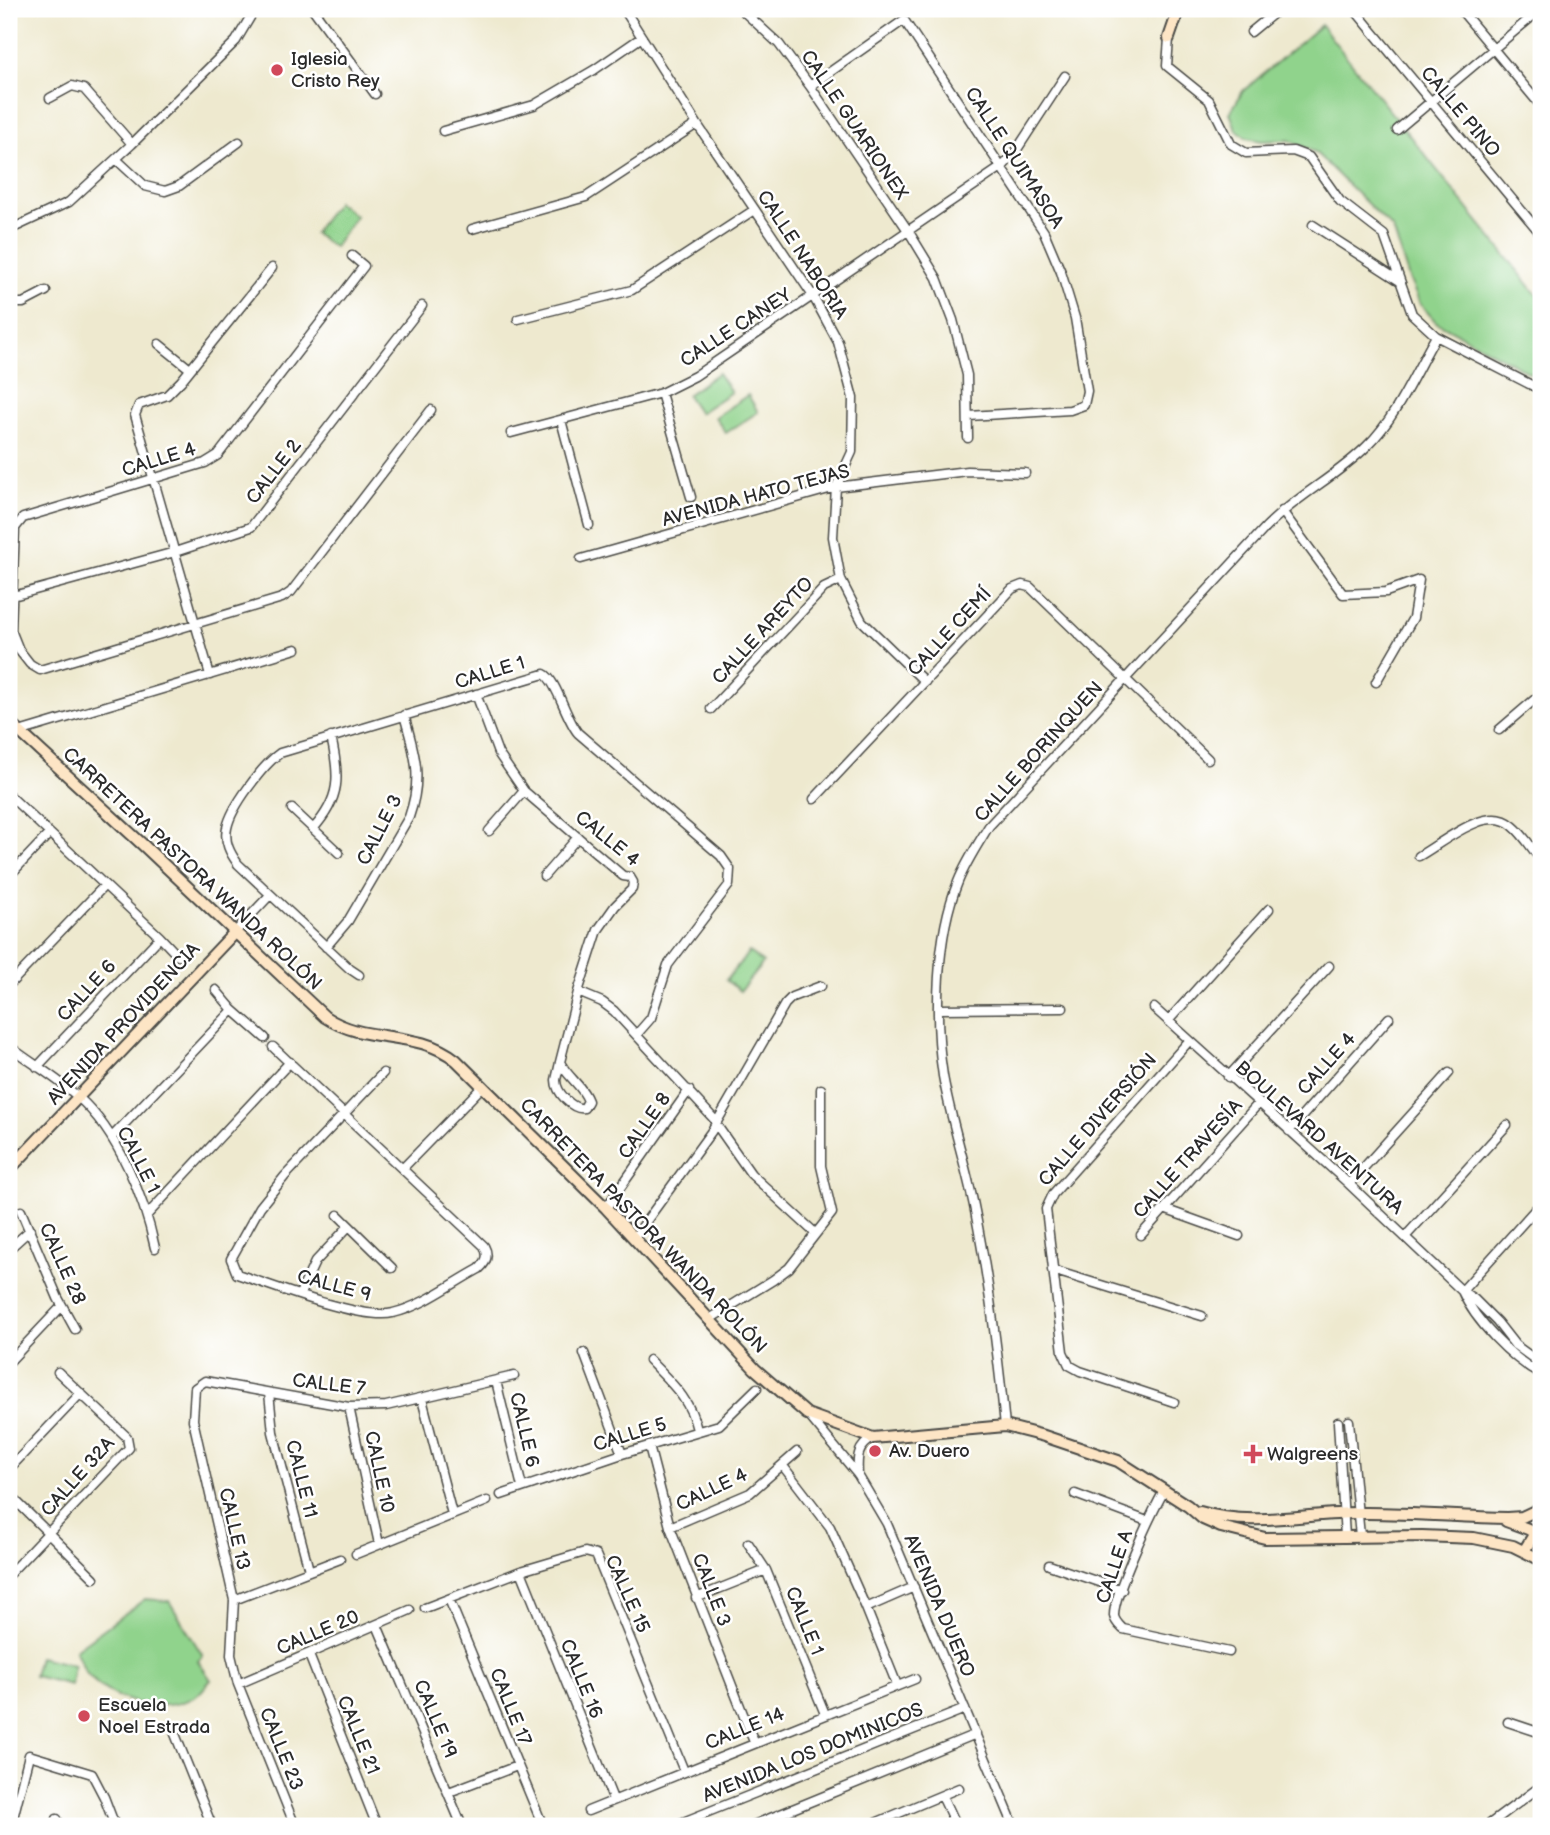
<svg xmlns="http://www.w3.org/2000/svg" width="1550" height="1835" viewBox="0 0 1550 1835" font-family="'Balsamiq Sans',sans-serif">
  <rect width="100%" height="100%" fill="#fff"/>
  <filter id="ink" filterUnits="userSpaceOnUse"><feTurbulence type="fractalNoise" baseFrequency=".0143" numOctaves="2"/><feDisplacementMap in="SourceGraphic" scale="14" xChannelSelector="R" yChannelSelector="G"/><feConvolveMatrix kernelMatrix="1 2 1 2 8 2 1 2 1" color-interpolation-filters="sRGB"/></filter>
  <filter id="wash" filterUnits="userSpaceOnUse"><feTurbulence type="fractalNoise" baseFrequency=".00686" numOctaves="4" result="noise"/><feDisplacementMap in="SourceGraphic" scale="28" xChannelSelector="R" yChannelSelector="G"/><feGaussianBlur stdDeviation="1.57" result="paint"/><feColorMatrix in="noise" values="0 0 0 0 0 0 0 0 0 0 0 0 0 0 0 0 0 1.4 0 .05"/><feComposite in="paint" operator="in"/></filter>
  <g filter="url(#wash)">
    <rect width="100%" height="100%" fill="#eee9cf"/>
    <path fill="#90d38c" stroke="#5e7f5c" stroke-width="2" d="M 1321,25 L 1541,300 L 1541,379 L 1436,322 L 1420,304 L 1408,276 L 1393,229 L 1315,152 L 1289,140 L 1262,141 L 1247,138 L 1236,129 L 1230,113 L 1243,91 Z
      M 337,202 L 356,216 L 334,247 L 314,233 Z
      M 718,373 L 731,392 L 699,413 L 687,395 Z
      M 748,395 L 758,412 L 726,433 L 715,417 Z
      M 749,952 L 763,963 L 740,991 L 726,980 Z
      M 145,1599 L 169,1601 L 203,1656 L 198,1661 L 211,1680 C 206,1685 201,1693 196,1696 C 164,1715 112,1703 88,1675 C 83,1668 79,1658 75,1650 Z
      M 39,1657 L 74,1665 L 71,1685 L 34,1676 Z"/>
  </g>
  <g filter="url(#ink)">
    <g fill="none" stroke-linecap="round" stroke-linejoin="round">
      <g stroke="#484844" stroke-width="11">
        <path id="street" d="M 313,9 L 375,94
          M 624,9 L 697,124 L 813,296 L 838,342 L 853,398 L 852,452 L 836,487 L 833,537 L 841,580 L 862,621 L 925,682
          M 741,9 L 779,44 L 810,86 L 909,232 L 937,278 L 953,320 L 967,375 L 968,438
          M 1354,9 L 1541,234
          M 1460,9 L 1541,106
          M 1251,32 L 1279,9
          M 1169,38 L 1167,66 L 1209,100 L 1231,144 L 1246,153 L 1293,151 L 1309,157 L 1340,201 L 1384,235 L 1412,314 L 1436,336 L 1541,390
          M 810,86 L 904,20 L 1044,232 L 1061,272 L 1075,318 L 1087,391 L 1084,405 L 1070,410 L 969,416
          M 50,98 L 72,86 L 84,89 L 132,144
          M 1397,130 L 1541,9
          M 443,131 L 534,105 L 594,70 L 642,37
          M 116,159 L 145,186 L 165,191 L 179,186 L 239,142
          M 1313,225 L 1398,280
          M 472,229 L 586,197 L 697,124
          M 9,230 L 69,202 L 132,144 L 236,41 L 255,9
          M 352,256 L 364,266 L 218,455 L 205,463 L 23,518 L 15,528 L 11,630 L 19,650 L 30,664 L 40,670 L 282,598 L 291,592 L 431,410
          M 9,303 L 23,303 L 46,291
          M 518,319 L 632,290 L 754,210
          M 159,344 L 190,369
          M 661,393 L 691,497
          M 561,420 L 589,525
          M 511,433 L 661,393 L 695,376 L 1003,166 L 1014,154 L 1065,76
          M 1282,511 L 1343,594 L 1386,592 L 1419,580 L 1413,618 L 1376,682
          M 581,559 L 836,487 L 967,471 L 1025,473
          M 13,596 L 175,552 L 251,527 L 422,306
          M 210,675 L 135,415 L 139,405 L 167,395 L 181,381 L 272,268
          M 476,694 L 498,753 L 524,791 L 623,876 L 630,877 L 633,882 L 632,889 L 615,906 L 598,930 L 578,992 L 560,1062
          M 711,709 L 824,588 L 841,580
          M 1499,730 L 1541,694
          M 19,732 L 296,649
          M 9,795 L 160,937 L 178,956
          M 814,799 L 1012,589 L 1022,585 L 1030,587 L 1208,759
          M 292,809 L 339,853
          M 313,829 C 341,798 340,776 331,737
          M 489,831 L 524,791
          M 1419,856 C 1443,843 1487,803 1513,826 C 1524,835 1532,849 1541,860
          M 9,876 L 49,834
          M 544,876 L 578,837
          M 235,932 L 270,895
          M 326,947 L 348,921 L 409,817 C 423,777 415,754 404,715
          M 359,975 L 350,969 L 238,864 C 230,853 224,842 227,828 C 231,807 263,765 280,753 L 544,674 C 556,679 566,719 578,733 L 721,856 L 730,869 L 729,885 L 668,965 L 651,1018 L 637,1034
          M 9,985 L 105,885
          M 216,990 L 233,1010 L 265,1038
          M 578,992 L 602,1002 L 614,1011 L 714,1119
          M 1154,1008 L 1349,1184 L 1462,1291 L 1474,1299 L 1497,1322 L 1515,1345 L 1541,1364
          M 938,1009 L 1063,1008
          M 1168,1021 L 1269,909
          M 9,1046 C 31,1063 57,1078 78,1097 C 118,1132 144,1197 155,1248
          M 273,1047 L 484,1246 C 489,1255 487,1262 479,1269 C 451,1284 423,1306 393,1313 C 362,1321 271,1285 237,1274 L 231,1259 L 260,1207 L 285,1176 L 383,1073
          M 560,1062 C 567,1077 583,1086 588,1101 L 584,1108 C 573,1110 556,1093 556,1080 C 557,1075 559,1068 560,1062 Z
          M 37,1067 L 160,937
          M 1228,1077 L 1329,966
          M 718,1127 L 751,1174 L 815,1233
          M 1289,1131 L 1389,1018
          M 112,1137 L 233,1010
          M 403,1168 L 483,1086
          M 1349,1184 L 1449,1073
          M 606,1208 L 689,1090
          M 1164,1209 L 1239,1236
          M 21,1211 L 58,1298 L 75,1329
          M 147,1215 L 290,1062
          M 338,1215 L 392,1268
          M 1141,1235 L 1258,1104
          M 1405,1237 L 1507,1125
          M 634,1238 L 711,1132 L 785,1004 L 792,997 L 821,986
          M 9,1249 L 30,1230
          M 1052,1270 L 1202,1316
          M 1462,1291 L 1541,1203
          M 1462,1291 C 1475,1321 1512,1359 1541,1374
          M 300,1294 L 315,1262 L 349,1226
          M 708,1320 L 773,1280 L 789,1268 L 832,1213 L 821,1166 L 821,1089
          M 584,1353 L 622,1454
          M 649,1360 C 671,1383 690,1398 697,1430
          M 9,1362 L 62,1306
          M 496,1381 L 522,1487
          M 269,1393 L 273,1432 L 309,1570
          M 422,1399 L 452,1514
          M 1174,1402 L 1080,1371 L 1069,1365 L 1063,1352 L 1046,1209 L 1053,1194 L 1189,1041
          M 349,1407 L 379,1544
          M 809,1416 L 858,1475 L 887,1524 L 1014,1826
          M 1349,1421 L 1360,1536
          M 1338,1422 L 1345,1537
          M 1005,1426 C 998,1354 989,1282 975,1211 C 966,1165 951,1121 943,1076 C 934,1019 936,935 958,882 C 966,862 978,844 989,826 L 1266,527 C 1296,496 1336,477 1367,446 C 1397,417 1415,372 1436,336
          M 649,1446 L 670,1527 L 754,1742
          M 783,1466 L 830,1527 L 866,1608 L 897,1685
          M 9,1469 L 81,1393
          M 858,1475 C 857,1457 857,1447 873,1438
          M 1164,1491 C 1152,1512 1113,1595 1114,1616 C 1115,1622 1119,1625 1123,1629 L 1229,1652
          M 9,1494 L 94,1578
          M 1075,1494 L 1147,1521
          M 501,1495 L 622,1454 L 719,1425 L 757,1388
          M 670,1527 L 750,1493 L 797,1452
          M 748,1543 L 766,1570 L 825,1714
          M 356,1554 L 487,1501
          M 1049,1565 L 1122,1590
          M 521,1571 L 613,1799
          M 9,1574 L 129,1448 L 127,1437 L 58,1372
          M 696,1598 L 766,1570
          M 449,1599 L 543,1826
          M 234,1600 L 340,1559
          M 425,1608 L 521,1571 L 585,1552 L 596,1555 L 684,1771
          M 866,1608 L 914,1587
          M 377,1625 L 462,1826
          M 309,1655 L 377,1826
          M 238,1684 L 410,1610
          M 1508,1722 L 1541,1733
          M 175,1734 L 212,1826
          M 449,1792 L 517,1766
          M 942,1796 L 956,1826
          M 588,1811 L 915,1679
          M 11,1826 L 29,1755 L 92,1774 L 104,1797 L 115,1826
          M 56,1826 L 57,1819
          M 295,1826 L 238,1684 L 231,1655 L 234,1600 L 193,1420 L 195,1388 L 205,1381 L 349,1407 L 386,1406 L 514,1376
          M 673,1826 L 965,1709
          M 751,1826 L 976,1734
          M 868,1826 L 959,1788
          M 1487,1826 L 1541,1786"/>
      </g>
      <g stroke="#484844" stroke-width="14">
        <path id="secondary" d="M 1169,38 L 1179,9
          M 9,722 L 142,844 L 325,1017 C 367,1045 415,1028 456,1060 L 606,1208 L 755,1369 L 807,1414 L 873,1438 L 1005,1426 L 1044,1436 L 1118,1461 L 1188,1506 L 1203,1519 L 1221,1527 L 1265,1538 L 1422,1536 L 1474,1538 L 1513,1546 L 1541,1560
          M 9,1170 L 235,932
          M 1200,1512 C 1249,1527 1305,1514 1356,1513 C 1406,1512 1457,1517 1507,1518 L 1522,1517 L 1541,1508
          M 1506,1521 L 1528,1529 L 1541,1537
          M 1524,1551 L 1541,1523"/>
      </g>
      <use href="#street" stroke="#fff" stroke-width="8"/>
      <use href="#secondary" stroke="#fde5c5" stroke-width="10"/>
    </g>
  </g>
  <g fill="#d1495b" stroke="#fff" stroke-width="2.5">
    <circle cx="277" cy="70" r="7"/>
    <circle cx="875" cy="1451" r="7"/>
    <path d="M1249.5 1443.5h7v7h7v7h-7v7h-7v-7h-7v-7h7z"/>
    <circle cx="84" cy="1716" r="7"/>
  </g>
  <g text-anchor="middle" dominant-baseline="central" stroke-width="5" stroke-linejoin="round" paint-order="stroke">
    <g font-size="19" fill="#2b2b2b" stroke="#fff" text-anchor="start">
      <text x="291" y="59">Iglesia<tspan x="291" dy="22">Cristo Rey</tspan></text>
      <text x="889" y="1451">Av. Duero</text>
      <text x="1267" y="1454">Walgreens</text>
      <text x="98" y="1705">Escuela<tspan x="98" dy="22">Noel Estrada</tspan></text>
    </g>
    <g font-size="19" fill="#2b2b2b" stroke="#fff">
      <text transform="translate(1460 112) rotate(50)">CALLE PINO</text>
      <text transform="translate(854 125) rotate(56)">CALLE GUARIONEX</text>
      <text transform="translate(1014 158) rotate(57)">CALLE QUIMASOA</text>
      <text transform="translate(802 255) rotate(57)">CALLE NABORIA</text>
      <text transform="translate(736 328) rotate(-33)">CALLE CANEY</text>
      <text transform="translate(159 460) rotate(-17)">CALLE 4</text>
      <text transform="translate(274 472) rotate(-52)">CALLE 2</text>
      <text transform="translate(756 496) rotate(-15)">AVENIDA HATO TEJAS</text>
      <text transform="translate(763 631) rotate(-47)">CALLE AREYTO</text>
      <text transform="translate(950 632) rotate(-47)">CALLE CEMÍ</text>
      <text transform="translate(490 673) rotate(-17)">CALLE 1</text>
      <text transform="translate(1039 752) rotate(-48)">CALLE BORINQUEN</text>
      <text transform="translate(380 830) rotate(-63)">CALLE 3</text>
      <text transform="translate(607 839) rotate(39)">CALLE 4</text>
      <text transform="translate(192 869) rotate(43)">CARRETERA PASTORA WANDA ROLÓN</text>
      <text transform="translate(87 991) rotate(-47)">CALLE 6</text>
      <text transform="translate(124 1024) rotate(-47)">AVENIDA PROVIDENCIA</text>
      <text transform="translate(1327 1064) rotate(-48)">CALLE 4</text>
      <text transform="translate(1098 1120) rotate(-49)">CALLE DIVERSIÓN</text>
      <text transform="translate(645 1126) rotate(-55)">CALLE 8</text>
      <text transform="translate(1319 1138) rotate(42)">BOULEVARD AVENTURA</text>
      <text transform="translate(1188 1159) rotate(-48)">CALLE TRAVESÍA</text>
      <text transform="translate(138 1160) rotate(63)">CALLE 1</text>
      <text transform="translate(643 1226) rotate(46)">CARRETERA PASTORA WANDA ROLÓN</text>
      <text transform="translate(62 1264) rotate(66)">CALLE 28</text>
      <text transform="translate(334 1286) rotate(15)">CALLE 9</text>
      <text transform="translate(329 1385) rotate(7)">CALLE 7</text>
      <text transform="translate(524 1430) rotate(77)">CALLE 6</text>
      <text transform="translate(630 1435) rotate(-17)">CALLE 5</text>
      <text transform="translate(379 1472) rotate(78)">CALLE 10</text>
      <text transform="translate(78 1477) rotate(-48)">CALLE 32A</text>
      <text transform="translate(301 1479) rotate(76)">CALLE 11</text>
      <text transform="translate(712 1490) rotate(-25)">CALLE 4</text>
      <text transform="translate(234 1529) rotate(77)">CALLE 13</text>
      <text transform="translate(1115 1567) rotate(-71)">CALLE A</text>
      <text transform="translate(711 1590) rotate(69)">CALLE 3</text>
      <text transform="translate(627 1594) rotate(66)">CALLE 15</text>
      <text transform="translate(939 1606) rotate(67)">AVENIDA DUERO</text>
      <text transform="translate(804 1621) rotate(68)">CALLE 1</text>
      <text transform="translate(318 1633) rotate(-23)">CALLE 20</text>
      <text transform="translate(581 1679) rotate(68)">CALLE 16</text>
      <text transform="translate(510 1707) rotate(68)">CALLE 17</text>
      <text transform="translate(435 1719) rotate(67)">CALLE 19</text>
      <text transform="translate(745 1729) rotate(-22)">CALLE 14</text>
      <text transform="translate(358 1735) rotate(68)">CALLE 21</text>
      <text transform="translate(281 1749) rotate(68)">CALLE 23</text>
      <text transform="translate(813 1753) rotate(-22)">AVENIDA LOS DOMINICOS</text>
    </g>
  </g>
  <rect width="1550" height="1835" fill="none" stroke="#fff" stroke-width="35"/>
</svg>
